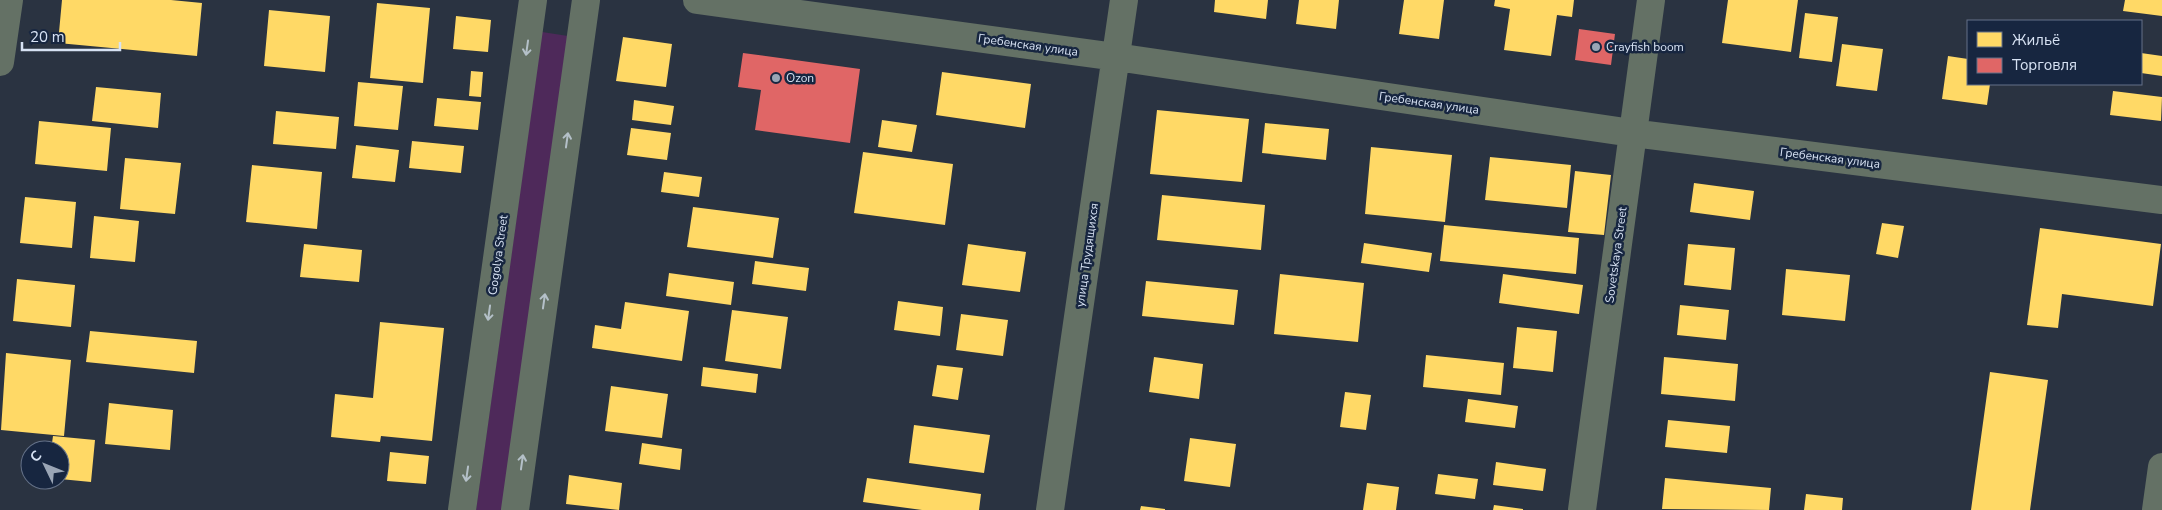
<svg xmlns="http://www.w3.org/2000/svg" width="2162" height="510" viewBox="0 0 2162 510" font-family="'Nunito Sans',sans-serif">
  <rect width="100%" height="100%" fill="#2a3341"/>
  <path fill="#4e295a" d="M 542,32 L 568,36 L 504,510 L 476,510 Z"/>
  <path fill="#ffd966" d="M 62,0 L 171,0 L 202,3 L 197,56 L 58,43 Z
    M 1215,0 L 1268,0 L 1266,19 L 1214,12 Z
    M 1299,0 L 1339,0 L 1336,29 L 1296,24 Z
    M 1404,0 L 1444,0 L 1439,39 L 1399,34 Z
    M 1495,0 L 1574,0 L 1572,17 L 1557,15 L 1551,56 L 1504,50 L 1510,9 L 1494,6 Z
    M 1728,0 L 1798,0 L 1791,52 L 1722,43 Z
    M 2125,0 L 2162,0 L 2162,16 L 2123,11 Z
    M 377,3 L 430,8 L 423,83 L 370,78 Z
    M 269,10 L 330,16 L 325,72 L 264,66 Z
    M 1805,13 L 1838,17 L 1832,62 L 1799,58 Z
    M 456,16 L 491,20 L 488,52 L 453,49 Z
    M 623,37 L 672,44 L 666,87 L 616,81 Z
    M 1842,44 L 1883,49 L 1877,91 L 1836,86 Z
    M 2141,53 L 2162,56 L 2162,76 L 2141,73 Z
    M 1948,56 L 1968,59 L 1968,84 L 1990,84 L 1987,105 L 1942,99 Z
    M 471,71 L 483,72 L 481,97 L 469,96 Z
    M 942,72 L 1031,84 L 1025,128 L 936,115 Z
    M 358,82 L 403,86 L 398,130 L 354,126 Z
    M 96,87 L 161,93 L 158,128 L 92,121 Z
    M 2113,91 L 2162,97 L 2161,121 L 2110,115 Z
    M 437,98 L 481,102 L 478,130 L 434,126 Z
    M 634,100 L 674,106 L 671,125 L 632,120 Z
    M 1157,110 L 1249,119 L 1242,182 L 1150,174 Z
    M 276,111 L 339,117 L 336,149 L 273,144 Z
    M 882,120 L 917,125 L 912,152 L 878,147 Z
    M 39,121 L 111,128 L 107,171 L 35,164 Z
    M 1265,123 L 1329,129 L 1326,160 L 1262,153 Z
    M 631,128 L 671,133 L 667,160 L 627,155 Z
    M 412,141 L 464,146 L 461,173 L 409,168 Z
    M 356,145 L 399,150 L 395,182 L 352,178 Z
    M 1371,147 L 1452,155 L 1445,222 L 1365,214 Z
    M 863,152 L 953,164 L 945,225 L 854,213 Z
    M 1490,157 L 1571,165 L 1567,208 L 1485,200 Z
    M 125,158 L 181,163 L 175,214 L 120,209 Z
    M 252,165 L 322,172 L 317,229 L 246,222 Z
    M 1575,171 L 1611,175 L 1604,235 L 1568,232 Z
    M 664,172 L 702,177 L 699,197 L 661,192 Z
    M 1694,183 L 1754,191 L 1750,220 L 1690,212 Z
    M 1162,195 L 1265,205 L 1261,250 L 1157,240 Z
    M 25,197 L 76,202 L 72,248 L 20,243 Z
    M 693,207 L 779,218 L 773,258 L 687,247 Z
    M 94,216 L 139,221 L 135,262 L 90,258 Z
    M 1882,223 L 1904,226 L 1898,258 L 1876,254 Z
    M 1444,225 L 1579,238 L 1576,274 L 1440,261 Z
    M 2040,228 L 2161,244 L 2153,306 L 2062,294 L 2058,328 L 2027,325 Z
    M 1364,243 L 1432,253 L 1429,272 L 1361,263 Z
    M 304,244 L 362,250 L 359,282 L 300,277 Z
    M 968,244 L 1026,252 L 1020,292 L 962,285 Z
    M 1688,244 L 1735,248 L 1731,290 L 1684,285 Z
    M 755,261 L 809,268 L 806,291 L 752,284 Z
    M 1786,269 L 1850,275 L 1845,321 L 1782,315 Z
    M 669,273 L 734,282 L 731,305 L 666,296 Z
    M 1280,274 L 1364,283 L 1358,342 L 1274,334 Z
    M 1503,274 L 1583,285 L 1579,314 L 1499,303 Z
    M 17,279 L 75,285 L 71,327 L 13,321 Z
    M 1146,281 L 1238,290 L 1234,325 L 1142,316 Z
    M 898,301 L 943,307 L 940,336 L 894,330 Z
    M 625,302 L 689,311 L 682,361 L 592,348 L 595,325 L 621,329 Z
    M 1680,305 L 1729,310 L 1726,340 L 1677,335 Z
    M 732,310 L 788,317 L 781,369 L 725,361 Z
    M 961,314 L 1008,320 L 1003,356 L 956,350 Z
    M 380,322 L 444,328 L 432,441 L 381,436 L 380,442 L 331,437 L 335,394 L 373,398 Z
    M 1517,327 L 1557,331 L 1553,372 L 1513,368 Z
    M 90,331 L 197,341 L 194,373 L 86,362 Z
    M 6,353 L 71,360 L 64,436 L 1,430 Z
    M 1426,355 L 1504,363 L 1501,395 L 1423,387 Z
    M 1154,357 L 1203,364 L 1199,399 L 1149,392 Z
    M 1664,357 L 1738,364 L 1735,401 L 1661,394 Z
    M 937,365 L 963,368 L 958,400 L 932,396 Z
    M 703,367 L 758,374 L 756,393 L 701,386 Z
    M 1990,372 L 2048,380 L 2030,510 L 1971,510 Z
    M 611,386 L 668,394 L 662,438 L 605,431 Z
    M 1345,392 L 1371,395 L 1366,430 L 1340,427 Z
    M 1468,399 L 1518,406 L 1515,428 L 1465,422 Z
    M 109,403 L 173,410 L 170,450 L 105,444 Z
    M 1668,420 L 1730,426 L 1727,453 L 1665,447 Z
    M 914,425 L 990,435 L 984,473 L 909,463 Z
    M 53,436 L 95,440 L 91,482 L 60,479 L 60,450 L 51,450 Z
    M 1190,438 L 1236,444 L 1230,487 L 1184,481 Z
    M 642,443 L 682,449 L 680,470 L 639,464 Z
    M 390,452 L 429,456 L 426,484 L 387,481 Z
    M 1496,462 L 1546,469 L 1543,491 L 1493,485 Z
    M 1438,474 L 1478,479 L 1475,499 L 1435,494 Z
    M 569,475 L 622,483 L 619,510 L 566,504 Z
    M 867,478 L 981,494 L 979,510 L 922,510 L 863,502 Z
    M 1665,478 L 1771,488 L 1769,510 L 1662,509 Z
    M 1367,483 L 1399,487 L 1396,510 L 1363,510 Z
    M 1806,494 L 1843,498 L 1842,510 L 1804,510 Z
    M 1494,505 L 1523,509 L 1523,510 L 1493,510 Z
    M 1141,506 L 1165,509 L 1165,510 L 1140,510 Z"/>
  <path fill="#e06666" d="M 1579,29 L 1615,34 L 1611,65 L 1575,60 Z
    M 743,53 L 860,69 L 850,143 L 755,130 L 761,90 L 738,87 Z"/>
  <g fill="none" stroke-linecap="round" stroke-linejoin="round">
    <path stroke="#647165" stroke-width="28" d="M 697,0 L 1116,57 L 1632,133 L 2162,200
      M 0,62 L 9,0
      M 462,510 L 533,0
      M 515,510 L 586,0
      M 1050,510 L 1124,0
      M 1582,510 L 1651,0
      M 2156,510 L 2162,467"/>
  </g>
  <defs><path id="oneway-shaft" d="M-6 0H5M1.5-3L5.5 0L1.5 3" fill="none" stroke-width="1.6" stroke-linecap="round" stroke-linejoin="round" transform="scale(1.25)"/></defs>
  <g stroke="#b4c0c8">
    <use href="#oneway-shaft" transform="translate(527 48) rotate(98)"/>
    <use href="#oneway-shaft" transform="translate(567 140) rotate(-82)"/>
    <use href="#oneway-shaft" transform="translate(544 301) rotate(-82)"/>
    <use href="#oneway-shaft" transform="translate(489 313) rotate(98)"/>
    <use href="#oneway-shaft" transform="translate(522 462) rotate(-82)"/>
    <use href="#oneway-shaft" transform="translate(467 474) rotate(98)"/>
  </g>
  <g fill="#9aa5b5" stroke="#172640" stroke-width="2">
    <circle cx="1596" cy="47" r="5"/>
    <circle cx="776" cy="78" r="5"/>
  </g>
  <g text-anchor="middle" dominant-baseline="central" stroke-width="5" stroke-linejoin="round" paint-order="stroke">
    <g font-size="12" fill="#d7e2f3" stroke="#172640">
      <text transform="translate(1028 45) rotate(8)">Гребенская улица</text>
      <text transform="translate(1429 103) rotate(8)">Гребенская улица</text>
      <text transform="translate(1830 158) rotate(7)">Гребенская улица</text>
      <text transform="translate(498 255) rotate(-82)">Gogolya Street</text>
      <text transform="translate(1087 255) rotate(-82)">улица Трудящихся</text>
      <text transform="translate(1616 255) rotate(-82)">Sovetskaya Street</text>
    </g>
    <g font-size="12" fill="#d7e2f3" stroke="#172640" text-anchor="start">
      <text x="1606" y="47">Crayfish boom</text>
      <text x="786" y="78">Ozon</text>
    </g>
  </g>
  <rect x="1967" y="20" width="175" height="65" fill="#172640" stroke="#647188"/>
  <rect x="1977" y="32" width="25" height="15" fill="#ffd966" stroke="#647188"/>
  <text x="2012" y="45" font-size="15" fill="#d7e2f3">Жильё</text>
  <rect x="1977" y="58" width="25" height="15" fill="#e06666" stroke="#647188"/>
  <text x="2012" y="70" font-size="15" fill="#d7e2f3">Торговля</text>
  <g transform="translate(45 465) rotate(313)"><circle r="24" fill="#172640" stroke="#647188"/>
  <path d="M0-4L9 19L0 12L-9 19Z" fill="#9aa5b5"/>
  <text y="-8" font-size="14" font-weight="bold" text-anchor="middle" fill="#d7e2f3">С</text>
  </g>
  <path d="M22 42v8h98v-8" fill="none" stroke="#d7e2f3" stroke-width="2.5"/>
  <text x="30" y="42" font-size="15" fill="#d7e2f3" stroke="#172640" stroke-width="4" paint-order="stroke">20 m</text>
</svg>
